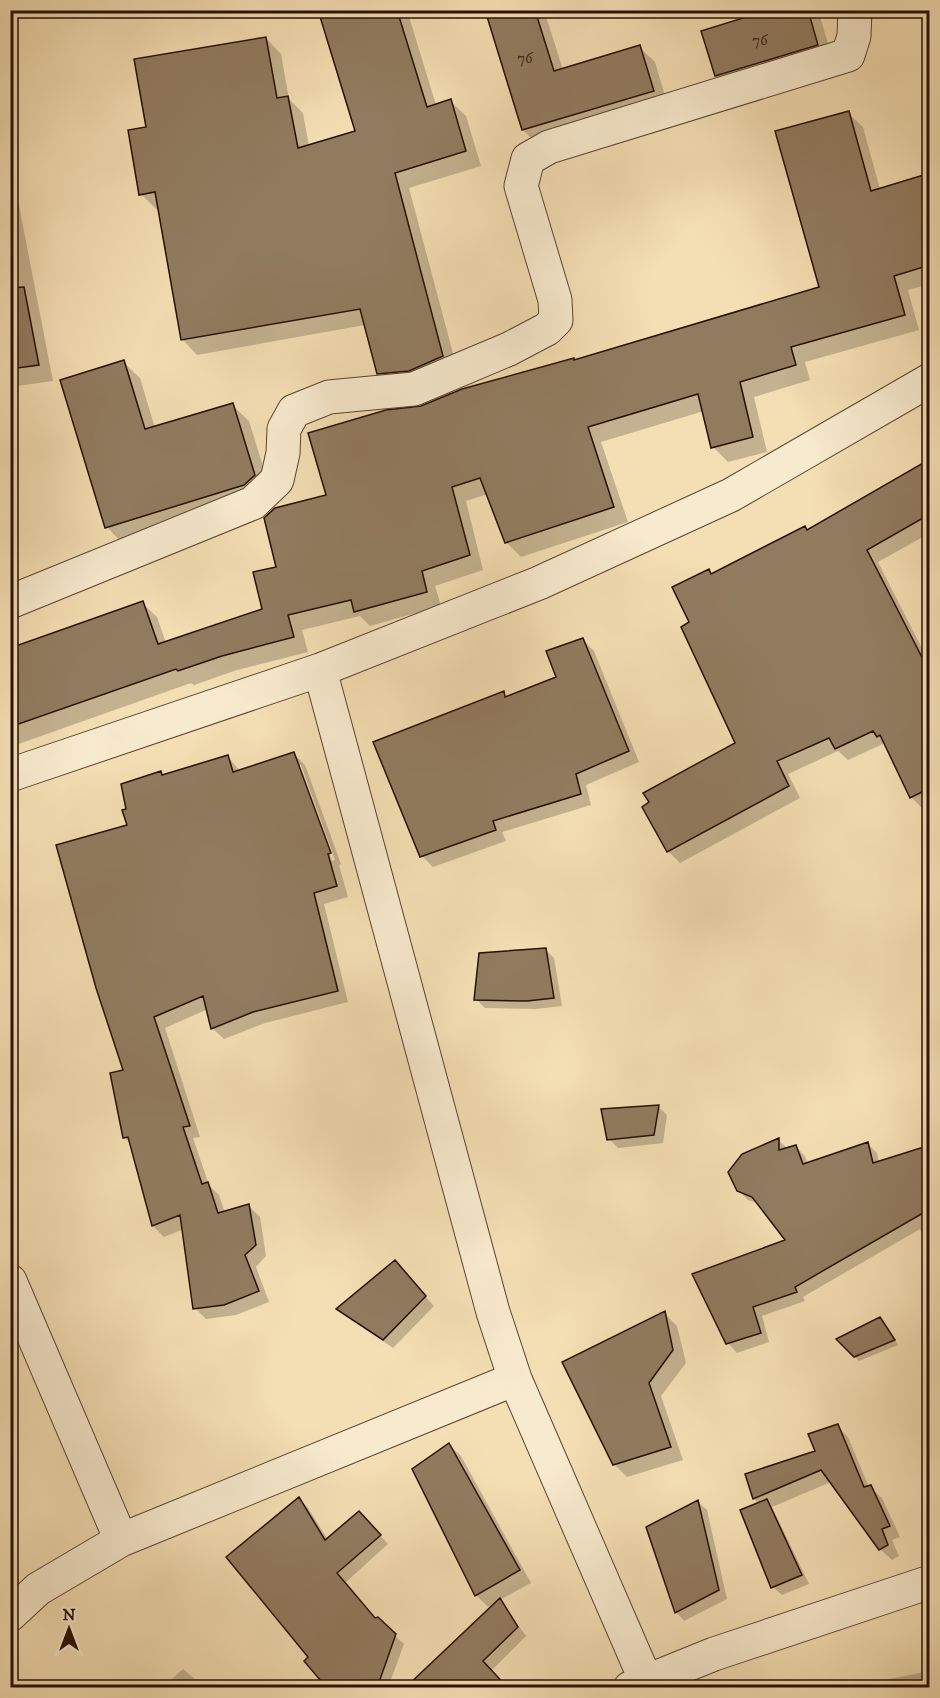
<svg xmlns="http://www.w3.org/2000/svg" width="940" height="1698" viewBox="0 0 940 1698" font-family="'IM FELL DW Pica',serif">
  <rect width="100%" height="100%" fill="#f4deb3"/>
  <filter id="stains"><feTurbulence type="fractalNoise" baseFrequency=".00333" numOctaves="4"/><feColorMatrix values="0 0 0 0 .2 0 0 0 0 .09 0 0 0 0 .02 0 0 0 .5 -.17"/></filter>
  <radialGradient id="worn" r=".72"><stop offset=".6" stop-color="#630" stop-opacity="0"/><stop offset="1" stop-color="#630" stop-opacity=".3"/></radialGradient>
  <path fill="#0003" fill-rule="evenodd" d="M 320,10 L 407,10 L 436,105 L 450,101 L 466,116 L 481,166 L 409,188 L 458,372 L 393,388 L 378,373 L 365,325 L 197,355 L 182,339 L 159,209 L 156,209 L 141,194 L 147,128 L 266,38 L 281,54 L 289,99 L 303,113 L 309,146 L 357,132 Z
    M 544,10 L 563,70 L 639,47 L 655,62 L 668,106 L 538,145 L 523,130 L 491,11 Z
    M 757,10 L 818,10 L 833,60 L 731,91 L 716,76 L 758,15 Z
    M 848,113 L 863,127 L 880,189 L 930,174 L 930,284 L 908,290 L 919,330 L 805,362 L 810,380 L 754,397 L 767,452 L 728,462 L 713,447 L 704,411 L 601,442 L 628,522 L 521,557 L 507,543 L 488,494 L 466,501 L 483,570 L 435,586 L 441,606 L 370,626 L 360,616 L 302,630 L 308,652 L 237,670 L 194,685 L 191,683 L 10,747 L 10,650 L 142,603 L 157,617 L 166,643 L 264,610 L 278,568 L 328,496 L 421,408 L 820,288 Z
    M 10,159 L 53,381 L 10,387 Z
    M 123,362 L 140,378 L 155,428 L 232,405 L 249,421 L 271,492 L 123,544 L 107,527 Z
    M 930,466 L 930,533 L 878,562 L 930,664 L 930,806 L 923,809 L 911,797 L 885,743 L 848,760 L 838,751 L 788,774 L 800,798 L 680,863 L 668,851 L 737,744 L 691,623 L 708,571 L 713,575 L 808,531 Z
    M 583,640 L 594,651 L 639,762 L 586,785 L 591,805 L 502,832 L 506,841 L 433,867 L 422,856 L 503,693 L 507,697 L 558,677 Z
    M 294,754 L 305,765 L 341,864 L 339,865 L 348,897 L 324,904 L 348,1002 L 265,1023 L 224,1039 L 212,1028 L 208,1009 L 165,1028 L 200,1137 L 193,1138 L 209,1185 L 219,1195 L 225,1213 L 249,1206 L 260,1217 L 266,1256 L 256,1267 L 269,1302 L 236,1315 L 206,1319 L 195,1308 L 184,1229 L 164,1237 L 153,1226 L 132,1145 L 124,1137 L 127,810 L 161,773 L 164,776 L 227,756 L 240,771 ZM 297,765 L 301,765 L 335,860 L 332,861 Z
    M 545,949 L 554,958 L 562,1006 L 536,1009 L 485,1008 L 476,999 Z
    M 658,1106 L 667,1115 L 663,1143 L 618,1148 L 609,1139 Z
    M 778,1140 L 788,1149 L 796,1147 L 805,1156 L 808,1164 L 868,1144 L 877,1153 L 879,1162 L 930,1147 L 930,1252 L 920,1229 L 803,1297 L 805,1301 L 762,1316 L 769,1342 L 737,1353 L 728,1343 L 787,1240 L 760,1204 L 748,1200 L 738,1190 Z
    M 403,1271 L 434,1306 L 393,1348 L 338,1309 Z
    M 664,1313 L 677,1326 L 686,1363 L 661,1396 L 683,1460 L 627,1477 L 614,1464 Z
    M 880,1318 L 898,1345 L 859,1361 L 838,1339 Z
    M 837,1426 L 848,1437 L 869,1487 L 882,1498 L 900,1537 L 892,1540 L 899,1556 L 892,1560 L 880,1549 L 831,1482 L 772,1507 L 809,1584 L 782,1595 L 773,1587 L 759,1504 L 754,1499 L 747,1475 L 817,1452 Z
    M 449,1445 L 461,1456 L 531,1583 L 500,1600 L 526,1636 L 491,1671 L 407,1688 L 495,1603 L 488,1607 L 476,1595 L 414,1470 Z
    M 299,1499 L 308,1508 L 328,1540 L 368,1522 L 388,1544 L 345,1583 L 376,1619 L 404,1644 L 388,1688 L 324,1688 L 327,1685 L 310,1657 Z
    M 698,1502 L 707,1510 L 727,1599 L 684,1621 L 676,1612 Z
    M 183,1669 L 205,1688 L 162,1688 Z
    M 930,1671 L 930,1688 L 863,1688 L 879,1681 Z"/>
  <path fill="#917b5f" stroke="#260f05" stroke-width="1.5" d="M 318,10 L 397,10 L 427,107 L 451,99 L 466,151 L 395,173 L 443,356 L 409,371 L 377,374 L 360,309 L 181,340 L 155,192 L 139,195 L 128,130 L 146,127 L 134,59 L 266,37 L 277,98 L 288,96 L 298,148 L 355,131 Z
    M 485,10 L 535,10 L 554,71 L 640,45 L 654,91 L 522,130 Z
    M 769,10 L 808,10 L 818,45 L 715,76 L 701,31 Z
    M 849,111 L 871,191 L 930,173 L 930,265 L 894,276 L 905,315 L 791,347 L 796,365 L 740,382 L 753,437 L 711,448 L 698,394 L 588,427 L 614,507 L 505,543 L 480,478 L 452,487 L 470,555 L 422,571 L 427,592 L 354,612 L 351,600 L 288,615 L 294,637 L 222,656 L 178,671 L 176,669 L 10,727 L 10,648 L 143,601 L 158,644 L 262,609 L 253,572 L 276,567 L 264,518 L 275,508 L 326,495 L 308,433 L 386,410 L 421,406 L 462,389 L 574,358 L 574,360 L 819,287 L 775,131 Z
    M 24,287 L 39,365 L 10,369 L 10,288 Z
    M 124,360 L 145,429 L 233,403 L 255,475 L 244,485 L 105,528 L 60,380 Z
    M 930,459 L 930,514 L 867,550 L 930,673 L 930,788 L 910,798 L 880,735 L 877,737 L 873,731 L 835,749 L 829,738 L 777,761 L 789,786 L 667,852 L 642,807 L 649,802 L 643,793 L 735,743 L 681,627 L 689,622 L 672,587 L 709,569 L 711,574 L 805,526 L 807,530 Z
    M 583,638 L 629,751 L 576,774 L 581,794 L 493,821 L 496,830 L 420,857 L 373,742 L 504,691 L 505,697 L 556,677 L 546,651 Z
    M 294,752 L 331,853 L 328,854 L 337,886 L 314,893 L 338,991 L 253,1012 L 211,1029 L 203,996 L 154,1017 L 190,1126 L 183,1127 L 202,1184 L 208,1182 L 218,1213 L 249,1204 L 256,1245 L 245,1255 L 259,1291 L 224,1305 L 193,1309 L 180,1215 L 152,1226 L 128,1137 L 123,1138 L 110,1073 L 123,1070 L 96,988 L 56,845 L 127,825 L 122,810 L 126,809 L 121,784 L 161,771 L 162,775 L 228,755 L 233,772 Z
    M 546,948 L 554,998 L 527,1001 L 474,1000 L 479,953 Z
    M 659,1105 L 654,1135 L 607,1140 L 601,1109 Z
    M 779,1138 L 779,1150 L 796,1145 L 803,1164 L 868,1142 L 873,1163 L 930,1145 L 930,1209 L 795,1287 L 797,1292 L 753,1307 L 761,1333 L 726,1344 L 692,1274 L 785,1240 L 752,1197 L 737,1191 L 728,1172 L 742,1154 Z
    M 395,1260 L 426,1296 L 383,1340 L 336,1309 Z
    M 665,1311 L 673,1350 L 649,1383 L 671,1447 L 613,1465 L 562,1362 Z
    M 880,1317 L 895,1340 L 854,1357 L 836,1339 Z
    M 838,1424 L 864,1487 L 871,1485 L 890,1526 L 882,1529 L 888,1545 L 879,1550 L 821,1470 L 753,1499 L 745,1474 L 815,1451 L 808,1434 Z
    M 449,1443 L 520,1570 L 475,1596 L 412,1469 Z
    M 299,1497 L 325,1540 L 359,1511 L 381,1535 L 337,1573 L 375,1618 L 378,1617 L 396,1634 L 377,1688 L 327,1688 L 304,1661 L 308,1657 L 226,1557 Z
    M 767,1499 L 802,1575 L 771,1588 L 740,1510 Z
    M 698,1500 L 719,1590 L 675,1613 L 646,1527 Z
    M 500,1598 L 518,1627 L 483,1661 L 508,1688 L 405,1688 Z"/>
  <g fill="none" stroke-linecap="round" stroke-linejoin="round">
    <g stroke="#5a4330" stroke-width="35">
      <path id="minor" d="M 10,602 L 253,503 L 277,480 L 283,453 L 284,429 L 294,411 L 329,397 L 414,389 L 509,349 L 547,329 L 556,320 L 555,300 L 521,186 L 528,159 L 549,147 L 848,55 L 854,36 L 855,10
        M 320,670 L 493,1312 L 515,1379 L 646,1681
        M 10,775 L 320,670 L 539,583 L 731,495 L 930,380
        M 10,1281 L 121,1540
        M 10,1615 L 38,1589 L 121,1540 L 515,1379
        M 630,1688 L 714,1654 L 930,1582"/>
    </g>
    <use href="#minor" stroke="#f8eace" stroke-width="33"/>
  </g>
  <g text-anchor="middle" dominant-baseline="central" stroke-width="4.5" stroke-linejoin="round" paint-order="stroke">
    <g font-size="15" fill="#412a1c">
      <text x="760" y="40">76</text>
      <text x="525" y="58">76</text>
    </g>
  </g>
  <rect width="940" height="1698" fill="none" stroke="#f4deb3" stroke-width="36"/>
  <rect x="12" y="12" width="916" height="1674" fill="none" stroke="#260f05" stroke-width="3"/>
  <rect x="18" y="18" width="904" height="1662" fill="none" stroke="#260f05" stroke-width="1.5"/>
  <g transform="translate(69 1629)" stroke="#f8eace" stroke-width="4.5" paint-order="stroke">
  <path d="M0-4.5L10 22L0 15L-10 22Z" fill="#260f05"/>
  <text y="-9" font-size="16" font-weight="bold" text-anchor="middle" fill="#260f05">N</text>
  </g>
  <rect width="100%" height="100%" filter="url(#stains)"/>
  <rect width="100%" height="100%" fill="url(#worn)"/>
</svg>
